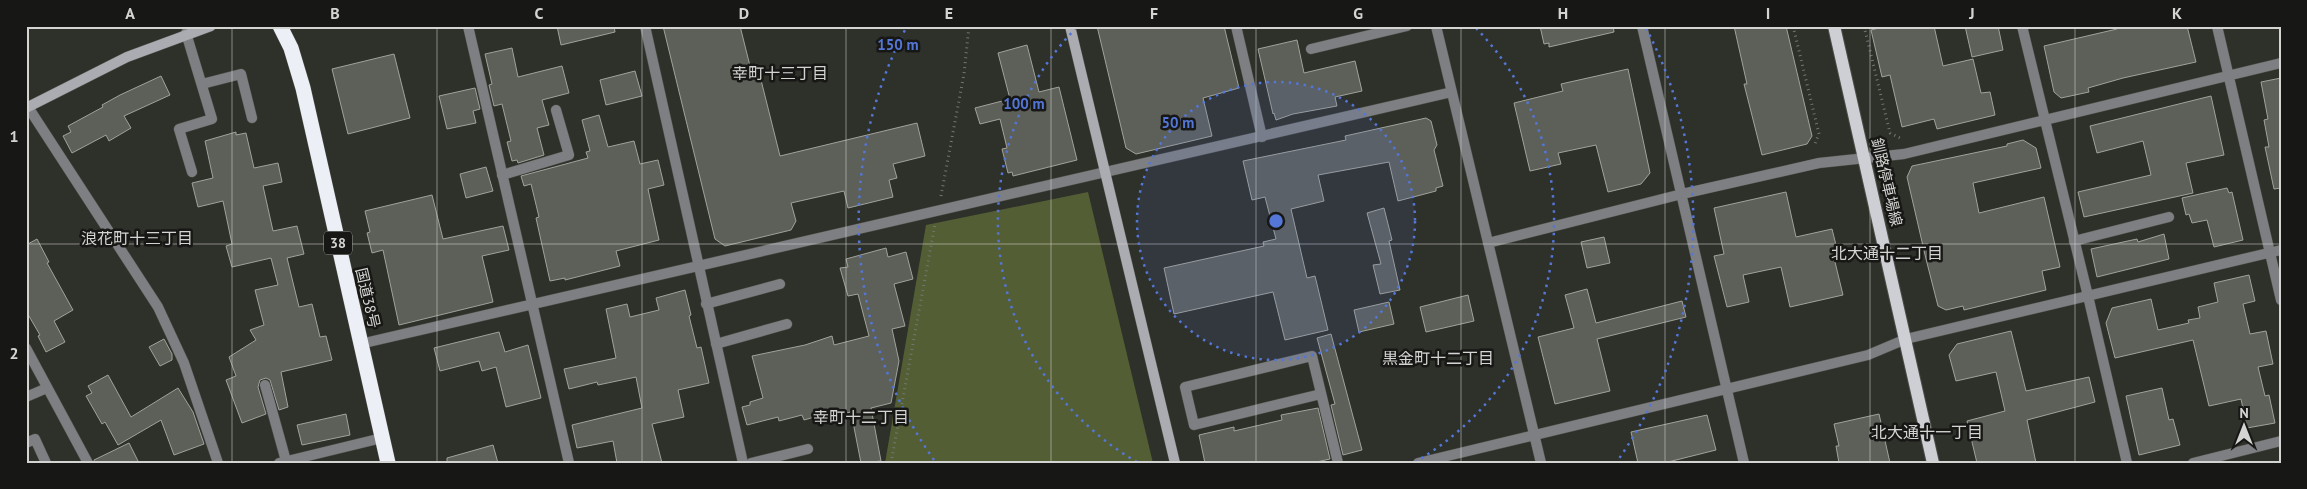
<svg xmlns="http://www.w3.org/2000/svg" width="2307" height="489" viewBox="0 0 2307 489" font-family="'PT Sans','Noto Sans JP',sans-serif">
  <rect width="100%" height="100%" fill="#2e302a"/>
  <path fill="#535e34" d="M 1088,192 L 1153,463 L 885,463 L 926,225 Z"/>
  <path fill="#5d5f59" stroke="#a0a29b" d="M 557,26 L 614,26 L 615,32 L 561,45 Z
    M 663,26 L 740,26 L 750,66 L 757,64 L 780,156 L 917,123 L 925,156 L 893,164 L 897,178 L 889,180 L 893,197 L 848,208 L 844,191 L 791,203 L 796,221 L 791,230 L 725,246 L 715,239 Z
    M 1097,26 L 1224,26 L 1239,88 L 1203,98 L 1212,136 L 1136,154 L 1126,148 Z
    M 1540,26 L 1613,26 L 1614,32 L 1549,47 L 1549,43 L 1544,44 Z
    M 1734,26 L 1786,26 L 1812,136 L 1807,144 L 1762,155 L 1744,84 L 1747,84 Z
    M 1887,26 L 1934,26 L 1943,66 L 1973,59 L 1981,93 L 1990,92 L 1995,115 L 1937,129 L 1934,119 L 1902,127 L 1890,75 L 1882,77 L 1871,30 Z
    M 1965,26 L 1998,26 L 2003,50 L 1972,57 Z
    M 2116,26 L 2187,26 L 2196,62 L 2123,78 L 2088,88 L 2089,92 L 2061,98 L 2054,92 L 2044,46 L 2117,29 Z
    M 1297,40 L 1304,73 L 1355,61 L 1362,91 L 1335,97 L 1337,106 L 1293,114 L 1276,120 L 1274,113 L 1273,114 L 1258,49 Z
    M 1027,45 L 1039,92 L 1059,87 L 1077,160 L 1013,176 L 1012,172 L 1008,173 L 1002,149 L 1007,148 L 1000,119 L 980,124 L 975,108 L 1010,99 L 998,53 Z
    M 512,48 L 518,77 L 562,66 L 569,93 L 542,100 L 549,125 L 537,128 L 544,155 L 518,163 L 517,160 L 512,161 L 507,142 L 511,141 L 502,104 L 494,106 L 489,85 L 492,84 L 485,54 Z
    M 394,54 L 410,118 L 348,134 L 332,69 Z
    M 1628,69 L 1650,173 L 1641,184 L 1608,192 L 1596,145 L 1558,153 L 1561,164 L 1530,171 L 1514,103 L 1563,91 L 1561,84 Z
    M 635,71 L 642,96 L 606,105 L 600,80 Z
    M 161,76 L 170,95 L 124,116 L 131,128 L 109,141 L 106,135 L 72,153 L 63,136 L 71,132 L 68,126 L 103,107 L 102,105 L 120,95 Z
    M 2281,78 L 2281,188 L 2274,189 L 2265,147 L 2269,147 L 2264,120 L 2268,119 L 2261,82 Z
    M 475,88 L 480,109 L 473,111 L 476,123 L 447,129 L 439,96 Z
    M 2211,96 L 2224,155 L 2186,163 L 2193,193 L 2084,217 L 2078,192 L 2151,175 L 2143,141 L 2097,153 L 2090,126 Z
    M 599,115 L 608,147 L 634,141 L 640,164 L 658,160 L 664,185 L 648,189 L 659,240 L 616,251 L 620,266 L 565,280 L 565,278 L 550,281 L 536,218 L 539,217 L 531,184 L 524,186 L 521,176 L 588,158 L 586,152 L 590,151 L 582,120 Z
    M 1426,118 L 1431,121 L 1437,145 L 1434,150 L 1443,186 L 1436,188 L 1436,191 L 1398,201 L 1389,162 L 1318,175 L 1324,201 L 1291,209 L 1307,278 L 1315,276 L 1328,330 L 1285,340 L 1273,292 L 1174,314 L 1164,268 L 1264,246 L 1263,242 L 1276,239 L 1265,197 L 1252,200 L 1243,161 L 1346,140 L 1345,136 Z
    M 236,132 L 236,135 L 246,133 L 254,168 L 278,163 L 282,182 L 263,186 L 273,231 L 297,226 L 304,254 L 287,258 L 299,307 L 312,304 L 320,337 L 326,336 L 332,360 L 281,372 L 288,407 L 279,410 L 270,380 L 266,378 L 260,380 L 258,387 L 266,414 L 242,423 L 226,380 L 236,376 L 229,357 L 256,340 L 250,330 L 264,325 L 255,290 L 278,285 L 271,258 L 232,267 L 226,246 L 232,244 L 223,201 L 198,207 L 192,183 L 213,178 L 205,141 Z
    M 2023,140 L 2036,148 L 2041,168 L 1973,183 L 1979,213 L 2044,197 L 2060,267 L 2042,271 L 2046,290 L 1964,310 L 1963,306 L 1946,310 L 1938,306 L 1926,259 L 1907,177 L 1912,166 L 2007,146 L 2007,144 Z
    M 486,167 L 493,191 L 466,198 L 460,174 Z
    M 2227,188 L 2229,193 L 2232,192 L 2243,240 L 2214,247 L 2207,220 L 2192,223 L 2189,214 L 2186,215 L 2182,198 Z
    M 1786,192 L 1796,237 L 1832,229 L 1840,261 L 1835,262 L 1843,295 L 1790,307 L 1781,267 L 1743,275 L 1749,302 L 1727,307 L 1714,256 L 1724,254 L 1714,208 Z
    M 432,195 L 443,239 L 503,226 L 509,250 L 482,256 L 493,302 L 399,325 L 383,250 L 372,253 L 367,233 L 370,232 L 365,211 Z
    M 1384,208 L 1392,240 L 1389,241 L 1400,290 L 1380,294 L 1373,265 L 1381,264 L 1367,213 Z
    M 2164,234 L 2169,259 L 2097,277 L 2091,249 L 2137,239 L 2138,242 Z
    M 1604,237 L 1610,263 L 1587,268 L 1581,242 Z
    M 37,239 L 49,262 L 47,263 L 73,310 L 54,321 L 65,342 L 46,352 L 38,336 L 40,335 L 26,311 L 26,245 Z
    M 886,248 L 888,257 L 906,252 L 913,279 L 894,284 L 905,326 L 892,329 L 899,361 L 891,403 L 871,408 L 881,461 L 861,463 L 851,412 L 825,418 L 825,414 L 804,420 L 802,415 L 779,421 L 778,417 L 747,425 L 742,407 L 750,405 L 750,402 L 763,398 L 752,356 L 805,345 L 832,336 L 834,345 L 869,336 L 858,294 L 848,296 L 840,268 L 848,267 L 846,259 Z
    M 2249,275 L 2255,301 L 2243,304 L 2250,334 L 2266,331 L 2273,364 L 2258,367 L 2265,396 L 2269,395 L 2275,423 L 2247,428 L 2241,399 L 2209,406 L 2193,340 L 2115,358 L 2106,323 L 2112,308 L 2151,299 L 2158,330 L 2189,323 L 2188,320 L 2200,318 L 2198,307 L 2218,302 L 2214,283 Z
    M 1587,289 L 1596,323 L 1682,301 L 1686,317 L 1597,339 L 1610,391 L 1555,404 L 1538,337 L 1574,328 L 1565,295 Z
    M 685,290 L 691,315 L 689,316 L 697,348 L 701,347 L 709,383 L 678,390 L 684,417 L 652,424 L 662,463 L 617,463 L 613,441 L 577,448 L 572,425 L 642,408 L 636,377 L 598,385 L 597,382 L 569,389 L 564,369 L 616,358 L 606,309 L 627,304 L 630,317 L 659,310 L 656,298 Z
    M 1468,295 L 1474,321 L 1426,332 L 1420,307 Z
    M 1389,302 L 1394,324 L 1359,332 L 1354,310 Z
    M 2011,331 L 2026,391 L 2089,377 L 2095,402 L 2027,420 L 2036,463 L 1977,463 L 1967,421 L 2005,411 L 1996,372 L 1956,381 L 1949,355 L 1957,344 Z
    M 499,332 L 505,352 L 528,345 L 541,398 L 506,407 L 496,367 L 482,371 L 479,361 L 440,371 L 434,348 Z
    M 1331,334 L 1362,450 L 1343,455 L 1331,405 L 1335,404 L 1317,338 Z
    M 164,339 L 172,354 L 172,360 L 160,366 L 149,347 Z
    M 108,375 L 131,417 L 178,388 L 193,412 L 204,444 L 174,455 L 161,420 L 118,445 L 105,422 L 102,424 L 86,396 L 92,393 L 88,386 Z
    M 2162,388 L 2169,420 L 2173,419 L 2180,445 L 2139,455 L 2126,396 Z
    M 1318,408 L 1330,459 L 1312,463 L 1205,463 L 1199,435 L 1234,427 L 1234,431 L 1282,420 L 1281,415 Z
    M 346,414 L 350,435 L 302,445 L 297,425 Z
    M 1879,414 L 1890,463 L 1839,463 L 1836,446 L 1839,446 L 1834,424 Z
    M 1707,415 L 1716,450 L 1664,463 L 1638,463 L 1631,432 Z
    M 129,443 L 139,463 L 95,463 L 94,460 Z
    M 493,445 L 498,463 L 447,463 L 447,458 Z"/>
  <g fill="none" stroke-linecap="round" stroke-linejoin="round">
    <g stroke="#4c4e48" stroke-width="11">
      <path id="lane" d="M 1236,26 L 1262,137
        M 186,33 L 212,119 L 179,129 L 192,172
        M 1311,49 L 1407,26
        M 202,84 L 241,74 L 252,118
        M 28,107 L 158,307 L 184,363 L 218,463
        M 502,175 L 569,155 L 556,110
        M 2074,241 L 2169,217
        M 706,304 L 780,284
        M 716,344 L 787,324
        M 265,385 L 286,461
        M 1321,394 L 1194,425 L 1185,387 L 1312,356 L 1338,463
        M 26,443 L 35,439 L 46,463
        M 751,463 L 808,449"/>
    </g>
    <g stroke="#4c4e48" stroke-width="11">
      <path id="street" d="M 468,26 L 569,463
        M 645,26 L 743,463
        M 1436,26 L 1541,463
        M 1642,26 L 1744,463
        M 2022,26 L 2088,296 L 2127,463
        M 2217,26 L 2281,300
        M 1488,243 L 1682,194 L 1819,163 L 1904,154 L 2281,63
        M 360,344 L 1452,92
        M 26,348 L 88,463
        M 26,397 L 47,388
        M 279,463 L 382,438
        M 1418,463 L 1868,355 L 1906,339 L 2281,250
        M 2193,463 L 2281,441"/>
    </g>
    <g stroke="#4c4e48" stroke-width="11">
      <path id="secondary" d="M 1070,26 L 1175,463
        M 26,108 L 127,57 L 211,26"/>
    </g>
    <g stroke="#4c4e48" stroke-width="14">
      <path id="primary" d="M 1834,26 L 1933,463"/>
    </g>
    <g stroke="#4c4e48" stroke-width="16">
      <path id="highway" d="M 280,26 L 291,48 L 303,88 L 388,463"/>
    </g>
    <path stroke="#747671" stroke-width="3" stroke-dasharray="1 4" stroke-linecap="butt" d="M 1793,26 L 1819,134 L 1814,146
      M 1864,26 L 1890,133 L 1900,138
      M 941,196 L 964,74 L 969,26
      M 891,463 L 935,224"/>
    <use href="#lane" stroke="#7e7f82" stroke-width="10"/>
    <use href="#street" stroke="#7e7f82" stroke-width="10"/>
    <use href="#secondary" stroke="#abacb1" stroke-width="10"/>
    <use href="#primary" stroke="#cecfd5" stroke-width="12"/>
    <use href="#highway" stroke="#edeff6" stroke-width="15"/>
  </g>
  <path fill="none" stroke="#d4d5d2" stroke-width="1" stroke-opacity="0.55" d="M 232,26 L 232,463M 437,26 L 437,463M 642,26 L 642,463M 846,26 L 846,463M 1051,26 L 1051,463M 1256,26 L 1256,463M 1461,26 L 1461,463M 1665,26 L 1665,463M 1870,26 L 1870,463M 2075,26 L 2075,463M 26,244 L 2281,244"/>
  <circle cx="1276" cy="221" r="139" fill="#5476d6" fill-opacity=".12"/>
  <g fill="none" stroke="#5476d6" stroke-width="2.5" stroke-dasharray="2.5 5">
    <circle cx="1276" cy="221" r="139"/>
    <path d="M1137 462A278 278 0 0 1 1076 28M1476 28A278 278 0 0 1 1415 462"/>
    <path d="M934 460A417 417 0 0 1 906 28M1646 28A417 417 0 0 1 1618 460"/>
  </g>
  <g text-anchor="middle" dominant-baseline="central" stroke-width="5" stroke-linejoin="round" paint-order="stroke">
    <rect fill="#171715" stroke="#9b9c99" stroke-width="1" x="324" y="231.5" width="28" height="23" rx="4"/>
    <g font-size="14" font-weight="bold" fill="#d4d5d2">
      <text x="338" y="243">38</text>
    </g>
    <g font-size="15" fill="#d4d5d2" stroke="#171715">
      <text transform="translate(1887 182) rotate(77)">釧路停車場線</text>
      <text transform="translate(368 298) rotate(77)">国道38号</text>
    </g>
    <g font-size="16" fill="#d4d5d2" stroke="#171715">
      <text x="780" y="73">幸町十三丁目</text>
      <text x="137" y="238">浪花町十三丁目</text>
      <text x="1887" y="253">北大通十二丁目</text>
      <text x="1438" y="358">黒金町十二丁目</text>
      <text x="861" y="417">幸町十二丁目</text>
      <text x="1927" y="432">北大通十一丁目</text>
    </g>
  </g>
  <circle cx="1276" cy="221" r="8" fill="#5476d6" stroke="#171715" stroke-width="2.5"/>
  <g font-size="15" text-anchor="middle" font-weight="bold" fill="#5476d6" stroke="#171715" stroke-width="5" stroke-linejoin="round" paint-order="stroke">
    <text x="898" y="50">150 m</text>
    <text x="1024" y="109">100 m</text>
    <text x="1178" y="128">50 m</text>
  </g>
  <rect width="2307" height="489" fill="none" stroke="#171715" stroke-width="55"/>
  <g transform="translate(2244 426)" stroke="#171715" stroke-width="4" paint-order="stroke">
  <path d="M0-4L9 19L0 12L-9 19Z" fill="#d4d5d2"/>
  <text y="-8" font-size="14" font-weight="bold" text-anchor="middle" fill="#d4d5d2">N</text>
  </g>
  <rect x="28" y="28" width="2252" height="434" fill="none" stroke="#d4d5d2" stroke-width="2"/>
  <g font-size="16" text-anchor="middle" font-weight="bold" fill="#d4d5d2">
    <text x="130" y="19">A</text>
    <text x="335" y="19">B</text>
    <text x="539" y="19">C</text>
    <text x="744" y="19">D</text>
    <text x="949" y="19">E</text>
    <text x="1154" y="19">F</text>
    <text x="1358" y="19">G</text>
    <text x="1563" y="19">H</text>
    <text x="1768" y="19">I</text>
    <text x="1972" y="19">J</text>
    <text x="2177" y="19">K</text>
    <text x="14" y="142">1</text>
    <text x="14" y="359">2</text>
  </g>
</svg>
